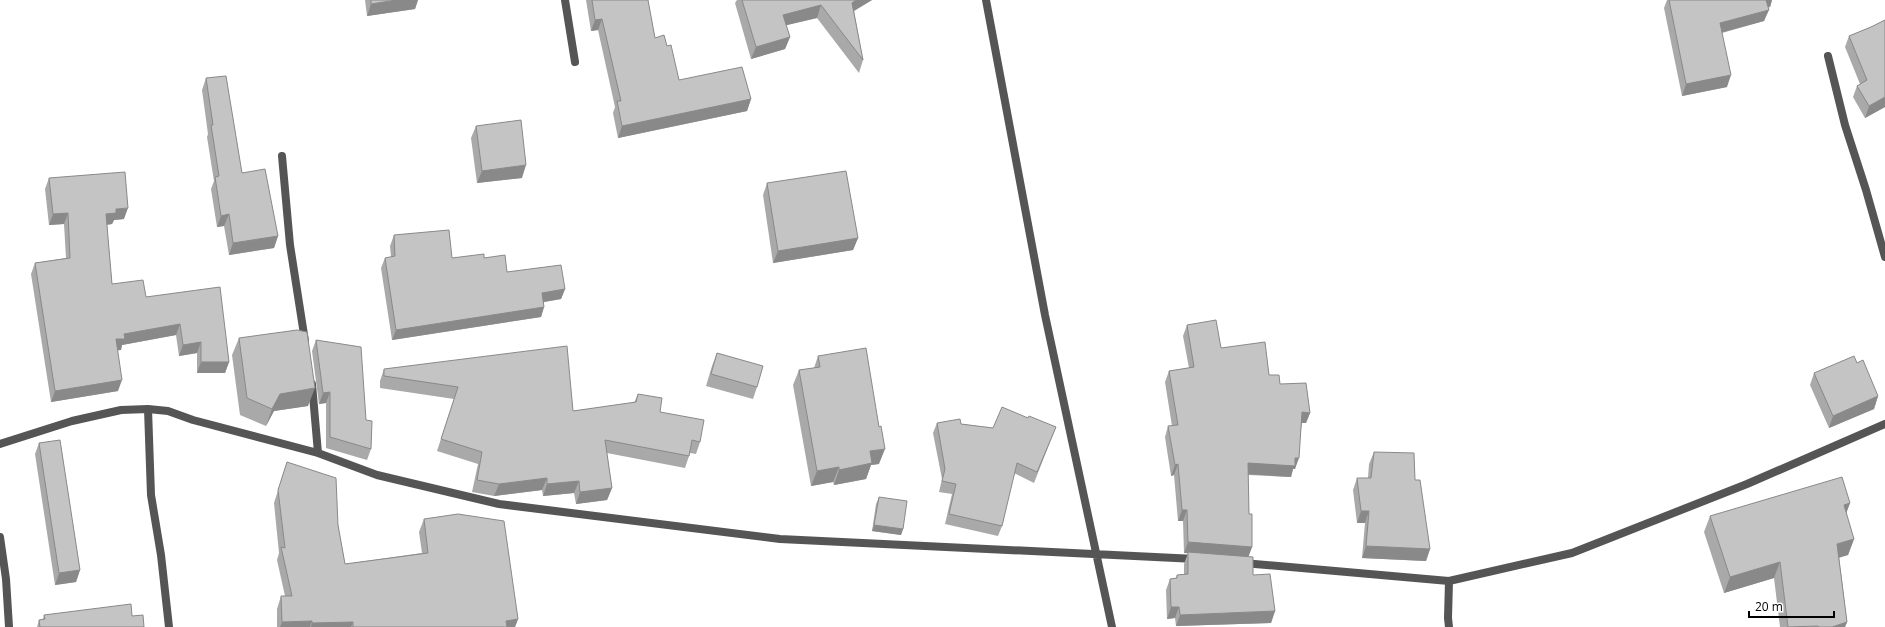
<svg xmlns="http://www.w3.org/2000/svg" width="1885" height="627" viewBox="0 0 1885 627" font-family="'Open Sans',sans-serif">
  <rect width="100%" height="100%" fill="#fff"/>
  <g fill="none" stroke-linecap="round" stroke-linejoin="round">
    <path stroke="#555" stroke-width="8" d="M 565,0 L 575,62
      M 986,0 L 1045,315 L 1112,627
      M 1828,56 L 1845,125 L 1866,190 L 1885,257
      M 282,156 L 290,245 L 305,341
      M 312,384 L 318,453
      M 148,409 L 151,495 L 161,555 L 169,627
      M 0,444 L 72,421 L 121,410 L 148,409 L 168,411 L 193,420 L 318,453 L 377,475 L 499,504 L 780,539 L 1196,559
      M 0,537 L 6,579 L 9,627
      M 1243,563 L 1449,581 L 1572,553 L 1747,484 L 1885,424
      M 1449,581 L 1448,618 L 1449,627"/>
  </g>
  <path fill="#a9a9a9" d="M 365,0 L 418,0 L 415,9 L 367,16 Z
    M 586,0 L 648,0 L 655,38 L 667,46 L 679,80 L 751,99 L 747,111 L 618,138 L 613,113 L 615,107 L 598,30 L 591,31 Z
    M 737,0 L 872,0 L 854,11 L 863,60 L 859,73 L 817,18 L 786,25 L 790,37 L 785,49 L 751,59 L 735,3 Z
    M 1667,0 L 1772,0 L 1770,7 L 1768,7 L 1764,21 L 1722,33 L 1727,87 L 1682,96 L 1664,8 Z
    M 1885,20 L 1885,107 L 1865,118 L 1853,97 L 1857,86 L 1860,84 L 1845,47 L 1849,36 L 1871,27 Z
    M 206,78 L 242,173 L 278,236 L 274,248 L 229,255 L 224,226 L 217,227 L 211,189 L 214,181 L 207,137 L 208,134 L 202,90 Z
    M 476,126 L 522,178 L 477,183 L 471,138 Z
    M 49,178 L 124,219 L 114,220 L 112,224 L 107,225 L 112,284 L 146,297 L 229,362 L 225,373 L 197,373 L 197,353 L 179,356 L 176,335 L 122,345 L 121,350 L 117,350 L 118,391 L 51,402 L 31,274 L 35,263 L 66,258 L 64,224 L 49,225 L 45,189 Z
    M 767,183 L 858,238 L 853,250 L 773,263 L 763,195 Z
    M 394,235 L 452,258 L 484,258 L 507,272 L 565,289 L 561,299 L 544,302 L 544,307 L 541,317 L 392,340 L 381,268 L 385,258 L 391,257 L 390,246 Z
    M 1187,325 L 1221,348 L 1269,375 L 1310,413 L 1306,423 L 1302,423 L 1295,469 L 1293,469 L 1291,477 L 1248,475 L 1249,514 L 1252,547 L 1248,557 L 1253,575 L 1275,611 L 1271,623 L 1176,626 L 1175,618 L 1167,619 L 1166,590 L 1170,579 L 1176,578 L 1177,575 L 1184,574 L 1184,564 L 1188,553 L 1184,553 L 1183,521 L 1178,521 L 1174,475 L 1171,476 L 1165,437 L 1168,426 L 1172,426 L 1165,382 L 1169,371 L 1189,368 L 1183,336 Z
    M 239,338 L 308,406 L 274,411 L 266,426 L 240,415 L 232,355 Z
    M 316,340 L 366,420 L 371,449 L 367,460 L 326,448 L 326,403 L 319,404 L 312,351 Z
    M 717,353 L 757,387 L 753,399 L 706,386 L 712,366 Z
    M 818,356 L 879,464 L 871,465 L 866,479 L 834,485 L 833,482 L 811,486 L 793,385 L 799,370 L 814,368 Z
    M 1857,363 L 1878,396 L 1874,409 L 1829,428 L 1810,385 L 1814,373 Z
    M 384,369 L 573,411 L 634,403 L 638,394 L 660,412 L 700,442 L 696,454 L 690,453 L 685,468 L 607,453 L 612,488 L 607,500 L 576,504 L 574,493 L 543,496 L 542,490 L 494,496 L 472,492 L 478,464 L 437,451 L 454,399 L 380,388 L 380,381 Z
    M 1028,418 L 1056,427 L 1034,483 L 1014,473 L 1002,526 L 998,536 L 945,524 L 952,494 L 939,492 L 942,479 L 933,433 L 937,423 L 961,424 L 993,428 Z
    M 39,443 L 80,570 L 76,582 L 55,585 L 35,454 Z
    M 1374,452 L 1415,480 L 1430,549 L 1426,561 L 1362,558 L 1365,523 L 1357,523 L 1353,490 L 1357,478 L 1368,478 L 1369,464 Z
    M 287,462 L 338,525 L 345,564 L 422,553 L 419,532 L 424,519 L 518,619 L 515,627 L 277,627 L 277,609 L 281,596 L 285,596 L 277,560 L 279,553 L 274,503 Z
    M 879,497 L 903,529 L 901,535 L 872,531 L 876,504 Z
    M 1850,503 L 1846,513 L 1854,539 L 1848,555 L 1839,557 L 1847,622 L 1845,627 L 1780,627 L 1774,578 L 1724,593 L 1704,532 L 1710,516 Z
    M 44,615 L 132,616 L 144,627 L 37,627 L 39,620 L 43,619 Z"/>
  <path fill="#898989" d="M 397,0 L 418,0 L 415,9 L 367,16 L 371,4 Z
    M 856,0 L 872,0 L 847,15 L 852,3 Z
    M 1764,0 L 1772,0 L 1770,7 L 1761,9 Z
    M 821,5 L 817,18 L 779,27 L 783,15 Z
    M 1769,10 L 1764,21 L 1716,34 L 1720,23 Z
    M 602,19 L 598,30 L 591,31 L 595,20 Z
    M 790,37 L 785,49 L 751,59 L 756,47 Z
    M 1731,75 L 1727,87 L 1682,96 L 1686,84 Z
    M 1885,97 L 1885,107 L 1865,118 L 1869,106 Z
    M 751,99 L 747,111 L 618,138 L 622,126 Z
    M 526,165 L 522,178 L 477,183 L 482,171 Z
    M 128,208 L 124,219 L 114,220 L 112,224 L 102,225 L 106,214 L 116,209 Z
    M 68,213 L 64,224 L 49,225 L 53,214 Z
    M 229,214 L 224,226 L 217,227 L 221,216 Z
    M 278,236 L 274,248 L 229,255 L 233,243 Z
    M 858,238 L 853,250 L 773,263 L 778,251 Z
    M 565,289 L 561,299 L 538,303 L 542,293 Z
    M 544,307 L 541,317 L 392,340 L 396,330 Z
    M 180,324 L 176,335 L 122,345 L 121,350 L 112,351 L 116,339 L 124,334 Z
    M 201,342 L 197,353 L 179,356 L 183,345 Z
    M 201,362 L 229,362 L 225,373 L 197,373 Z
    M 122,380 L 118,391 L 51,402 L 55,391 Z
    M 315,388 L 308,406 L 274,411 L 266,426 L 272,409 L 280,394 Z
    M 330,392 L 326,403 L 319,404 L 323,393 Z
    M 1878,396 L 1874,409 L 1829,428 L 1833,416 Z
    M 1302,412 L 1310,413 L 1306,423 L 1298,423 Z
    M 885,449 L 879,464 L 871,465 L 866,479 L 834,485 L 839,470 L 870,451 Z
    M 1295,458 L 1299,458 L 1295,469 L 1293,469 L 1291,477 L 1244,474 L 1248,463 Z
    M 1178,464 L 1174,475 L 1171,476 L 1175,465 Z
    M 839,467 L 833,482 L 811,486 L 817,471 Z
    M 547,478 L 542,490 L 494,496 L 499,484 Z
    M 579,481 L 574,493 L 543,496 L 547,484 Z
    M 612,488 L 607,500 L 576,504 L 580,492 Z
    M 1850,503 L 1844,519 L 1844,505 Z
    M 1182,510 L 1187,510 L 1183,521 L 1178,521 Z
    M 1361,511 L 1369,511 L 1365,523 L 1357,523 Z
    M 874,525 L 903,529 L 901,535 L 872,531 Z
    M 1854,539 L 1848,555 L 1832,560 L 1837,544 Z
    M 1188,542 L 1252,547 L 1248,558 L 1184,553 Z
    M 1366,546 L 1430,549 L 1426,561 L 1362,558 Z
    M 1780,562 L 1774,578 L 1724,593 L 1730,577 Z
    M 80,570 L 76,582 L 55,585 L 59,573 Z
    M 1171,607 L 1179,607 L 1175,618 L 1167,619 Z
    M 1275,611 L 1271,623 L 1176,626 L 1180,615 Z
    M 518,619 L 515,627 L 504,627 L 506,621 Z
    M 312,621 L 310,627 L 280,627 L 282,622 Z
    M 353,622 L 351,627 L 311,627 L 312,623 Z
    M 1847,622 L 1845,627 L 1832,627 Z"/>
  <path fill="#c4c4c4" stroke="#898989" d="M 371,0 L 397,0 L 371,4 Z
    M 592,0 L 648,0 L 655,38 L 664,35 L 667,46 L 671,45 L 679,80 L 742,67 L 751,99 L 622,126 L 617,101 L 621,101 L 602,19 L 595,20 Z
    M 742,0 L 856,0 L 852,3 L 863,60 L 821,5 L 783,15 L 790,37 L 756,47 Z
    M 1669,0 L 1766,0 L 1769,10 L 1720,23 L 1731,75 L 1686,84 Z
    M 1885,20 L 1885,97 L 1869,106 L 1857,86 L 1867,80 L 1849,36 L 1871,27 Z
    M 226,76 L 242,173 L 265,169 L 278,236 L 233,243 L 229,214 L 221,216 L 215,177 L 219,176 L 211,125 L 213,125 L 206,78 Z
    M 521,120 L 526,165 L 482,171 L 476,126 Z
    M 846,171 L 858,238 L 778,251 L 767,183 Z
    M 125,172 L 128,208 L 116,209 L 116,213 L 106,214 L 112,284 L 143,280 L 146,297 L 220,287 L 229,362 L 201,362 L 201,342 L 183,345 L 180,324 L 124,334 L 125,339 L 116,339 L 122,380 L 55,391 L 35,263 L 70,258 L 68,213 L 53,214 L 49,178 Z
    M 449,230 L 452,258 L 484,254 L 484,258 L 505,255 L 507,272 L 561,265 L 565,289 L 542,293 L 544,307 L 396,330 L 385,258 L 395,256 L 394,235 Z
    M 1216,320 L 1221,348 L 1265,342 L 1269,375 L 1279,375 L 1280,384 L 1306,383 L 1310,413 L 1302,412 L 1299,458 L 1295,458 L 1295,466 L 1248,463 L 1249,514 L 1252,514 L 1252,547 L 1188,542 L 1187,510 L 1182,510 L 1178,464 L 1175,465 L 1168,426 L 1178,425 L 1169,371 L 1194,367 L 1187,325 Z
    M 297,330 L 307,332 L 315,388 L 280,394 L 272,409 L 247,398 L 239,338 Z
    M 316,340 L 361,347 L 366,420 L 372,421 L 371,449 L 330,437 L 330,392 L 323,393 Z
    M 567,346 L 573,411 L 636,402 L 638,394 L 662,398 L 660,412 L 704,420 L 700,442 L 692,440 L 689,456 L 605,440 L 612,488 L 580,492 L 579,481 L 547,484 L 547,478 L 499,484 L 477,480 L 482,452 L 441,439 L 458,387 L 384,376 L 384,369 Z
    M 866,348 L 879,427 L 881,426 L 885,449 L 870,451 L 872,463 L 839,470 L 839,467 L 817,471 L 799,370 L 820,367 L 818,356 Z
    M 717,353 L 763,366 L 757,387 L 711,374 Z
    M 1854,356 L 1857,363 L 1863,360 L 1878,396 L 1833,416 L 1814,373 Z
    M 1002,407 L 1028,418 L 1029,416 L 1056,427 L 1037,472 L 1017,463 L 1002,526 L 949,514 L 956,484 L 942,481 L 945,469 L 937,423 L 960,419 L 961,424 L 993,428 Z
    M 60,440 L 80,570 L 59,573 L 39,443 Z
    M 1374,452 L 1414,453 L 1415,480 L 1420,480 L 1430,549 L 1366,546 L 1369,511 L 1361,511 L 1357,478 L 1371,478 Z
    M 287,462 L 336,478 L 338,525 L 345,564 L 428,553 L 424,519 L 458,514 L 504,521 L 518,619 L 506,621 L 507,627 L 353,627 L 353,622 L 312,623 L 312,621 L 282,622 L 281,596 L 292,596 L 281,547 L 285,548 L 278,490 Z
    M 1842,477 L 1850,503 L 1844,505 L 1854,539 L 1837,544 L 1847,622 L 1832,627 L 1819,627 L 1818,626 L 1788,627 L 1780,562 L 1730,577 L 1710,516 Z
    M 879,497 L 907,501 L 903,529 L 874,525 Z
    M 1188,552 L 1253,557 L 1253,575 L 1270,574 L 1275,611 L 1180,615 L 1179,607 L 1171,607 L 1170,579 L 1177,578 L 1177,575 L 1188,574 Z
    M 131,604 L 132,616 L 143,615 L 144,627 L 40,627 L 39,620 L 45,619 L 44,615 Z"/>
  <path d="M1749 611v6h85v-6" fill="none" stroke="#000000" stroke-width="2"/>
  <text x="1755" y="611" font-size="12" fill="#000000" stroke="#ffffff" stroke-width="3" paint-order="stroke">20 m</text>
</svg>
